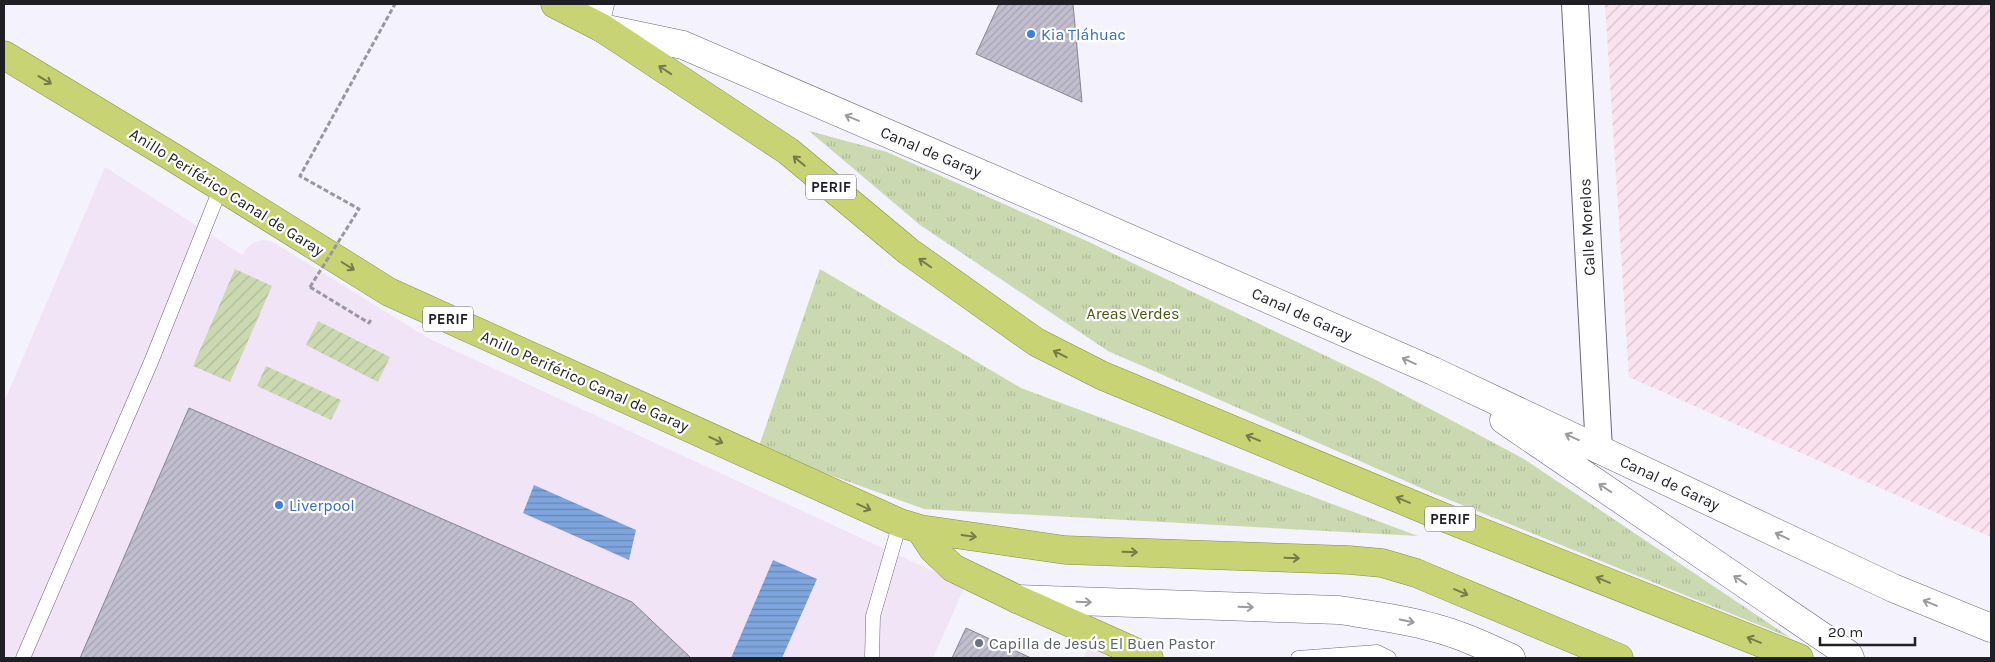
<svg xmlns="http://www.w3.org/2000/svg" width="1995" height="662" viewBox="0 0 1995 662" font-family="Karla,sans-serif">
  <defs>
    <pattern id="industrial-furrows" width="10" height="10" patternUnits="userSpaceOnUse" patternTransform="scale(1.25)"><rect width="10" height="10" fill="#fae2ee"/><path d="M-1 1l2-2M0 10L10 0M9 11l2-2" fill="none" stroke="#d6c1cc"/></pattern>
    <pattern id="grass-tufts" width="24" height="20" patternUnits="userSpaceOnUse" patternTransform="scale(1.25)"><rect width="24" height="20" fill="#cbd9b0"/><path d="M3 7l-1-3M5 7V3M7 7l1-3M15 17l-1-3M17 17v-4M19 17l1-3" fill="none" stroke="#aeba97"/></pattern>
    <pattern id="garden-furrows" width="10" height="10" patternUnits="userSpaceOnUse" patternTransform="scale(1.25)"><rect width="10" height="10" fill="#cbd9b0"/><path d="M-1 1l2-2M0 10L10 0M9 11l2-2" fill="none" stroke="#aeba97"/></pattern>
    <pattern id="water-rules" width="6" height="5" patternUnits="userSpaceOnUse" patternTransform="scale(1.25)"><rect width="6" height="5" fill="#7ea5dd"/><path d="M0 2.5h6" fill="none" stroke="#6786b3"/></pattern>
    <pattern id="building-hatch" width="6" height="6" patternUnits="userSpaceOnUse" patternTransform="scale(1.25)"><rect width="6" height="6" fill="#c1becf"/><path d="M-1 1l2-2M0 6l6-6M5 7l2-2" fill="none" stroke="#a6a3b2"/></pattern>
  </defs>
  <rect width="100%" height="100%" fill="#f4f2fc"/>
  <path fill="#f2e4f7" d="M 105,167 L 242,255 L 247,248 L 253,243 L 262,240 L 271,241 L 430,339 L 965,586 L 933,658 L 4,658 L 4,402 Z
    M 1090,643 L 1124,658 L 1083,658 Z"/>
  <path fill="url(#industrial-furrows)" d="M 1605,4 L 1991,4 L 1991,537 L 1629,377 Z"/>
  <path fill="url(#grass-tufts)" d="M 809,131 L 887,152 L 1089,242 L 1376,380 L 1524,459 L 1791,638 L 1435,494 L 1108,351 L 920,225 Z
    M 820,269 L 1021,388 L 1418,536 L 924,509 L 758,449 Z"/>
  <path fill="url(#garden-furrows)" d="M 235,269 L 272,286 L 230,382 L 193,366 Z
    M 318,321 L 390,357 L 378,382 L 306,345 Z
    M 266,366 L 341,400 L 331,420 L 257,386 Z"/>
  <path fill="url(#water-rules)" d="M 534,485 L 636,530 L 629,560 L 523,513 Z
    M 773,560 L 817,579 L 782,658 L 731,658 Z"/>
  <path fill="url(#building-hatch)" stroke="#868393" d="M 999,4 L 1073,4 L 1082,102 L 976,54 Z
    M 189,408 L 632,602 L 691,658 L 80,658 Z
    M 966,628 L 1031,658 L 952,658 Z"/>
  <g fill="none" stroke-linecap="round" stroke-linejoin="round">
    <g stroke="#6a6776" stroke-width="15">
      <path id="service" d="M 23,658 L 151,362 L 221,187
        M 872,658 L 873,616 L 900,523
        M 1298,658 L 1377,652 L 1389,658"/>
    </g>
    <g stroke="#6a6776" stroke-width="28">
      <path id="minor" d="M 1575,4 L 1599,450"/>
    </g>
    <g stroke="#6a6776" stroke-width="29">
      <path id="tertiary" d="M 595,24 L 600,4"/>
    </g>
    <g stroke="#6a6776" stroke-width="29">
      <path id="secondary" d="M 602,28 L 683,45 L 977,172 L 1433,371 L 1893,588 L 1991,628
        M 1504,420 L 1848,654 L 1850,658
        M 1017,599 L 1339,610 C 1371,615 1404,619 1435,628 C 1462,635 1487,647 1511,658"/>
    </g>
    <g stroke="#848e41" stroke-width="29">
      <path id="trunk" d="M 555,4 L 602,28 L 788,151 L 908,251 L 1036,342 L 1103,376 L 1438,515 L 1799,658
        M 4,55 L 174,158 L 389,292 L 900,523 L 920,529 L 1065,550 L 1349,560 L 1382,563 L 1416,573 L 1619,658
        M 920,529 L 933,549 L 953,568 L 1017,599 L 1149,658"/>
    </g>
    <path stroke="#98969e" stroke-width="3" stroke-dasharray="5 2.5" stroke-linecap="butt" d="M 310,287 L 369,323 L 372,318"/>
    <use href="#service" stroke="#fff" stroke-width="14"/>
    <use href="#minor" stroke="#fff" stroke-width="26"/>
    <use href="#tertiary" stroke="#fff" stroke-width="28"/>
    <use href="#secondary" stroke="#fff" stroke-width="28"/>
    <use href="#trunk" stroke="#c8d473" stroke-width="28"/>
    <path stroke="#98969e" stroke-width="3" stroke-dasharray="5 2.5" stroke-linecap="butt" d="M 310,287 L 359,209 L 300,176 L 395,4"/>
  </g>
  <defs><path id="oneway-shaft" d="M-6 0H5M1.5-3L5.5 0L1.5 3" fill="none" stroke-width="1.6" stroke-linecap="round" stroke-linejoin="round" transform="scale(1.25)"/></defs>
  <g stroke="#747a4c">
    <use href="#oneway-shaft" transform="translate(665 70) rotate(-146)"/>
    <use href="#oneway-shaft" transform="translate(45 80) rotate(31)"/>
    <use href="#oneway-shaft" transform="translate(799 161) rotate(-140)"/>
    <use href="#oneway-shaft" transform="translate(925 263) rotate(-145)"/>
    <use href="#oneway-shaft" transform="translate(348 266) rotate(32)"/>
    <use href="#oneway-shaft" transform="translate(1060 354) rotate(-153)"/>
    <use href="#oneway-shaft" transform="translate(1253 438) rotate(-158)"/>
    <use href="#oneway-shaft" transform="translate(716 440) rotate(24)"/>
    <use href="#oneway-shaft" transform="translate(1403 500) rotate(-158)"/>
    <use href="#oneway-shaft" transform="translate(864 507) rotate(24)"/>
    <use href="#oneway-shaft" transform="translate(969 536) rotate(8)"/>
    <use href="#oneway-shaft" transform="translate(1130 552) rotate(2)"/>
    <use href="#oneway-shaft" transform="translate(1292 558) rotate(2)"/>
    <use href="#oneway-shaft" transform="translate(1603 580) rotate(-158)"/>
    <use href="#oneway-shaft" transform="translate(1461 592) rotate(23)"/>
    <use href="#oneway-shaft" transform="translate(1754 640) rotate(-158)"/>
  </g>
  <g stroke="#9b9a9d">
    <use href="#oneway-shaft" transform="translate(852 118) rotate(-157)"/>
    <use href="#oneway-shaft" transform="translate(1409 361) rotate(-156)"/>
    <use href="#oneway-shaft" transform="translate(1572 437) rotate(-155)"/>
    <use href="#oneway-shaft" transform="translate(1605 488) rotate(-146)"/>
    <use href="#oneway-shaft" transform="translate(1782 536) rotate(-155)"/>
    <use href="#oneway-shaft" transform="translate(1740 580) rotate(-146)"/>
    <use href="#oneway-shaft" transform="translate(1084 602) rotate(2)"/>
    <use href="#oneway-shaft" transform="translate(1930 603) rotate(-158)"/>
    <use href="#oneway-shaft" transform="translate(1246 607) rotate(2)"/>
    <use href="#oneway-shaft" transform="translate(1407 621) rotate(12)"/>
  </g>
  <g fill="#3f7fe0" stroke="#fff" stroke-width="2">
    <circle cx="1031" cy="34" r="5"/>
    <circle cx="279" cy="505" r="5"/>
  </g>
  <circle fill="#6b7280" stroke="#fff" stroke-width="2" cx="979" cy="643" r="5"/>
  <g text-anchor="middle" dominant-baseline="central" stroke-width="4.5" stroke-linejoin="round" paint-order="stroke">
    <g fill="#fff" stroke="#636266" stroke-width="1">
      <rect x="806" y="174.5" width="50" height="25" rx="4"/>
      <rect x="423" y="306.5" width="50" height="25" rx="4"/>
      <rect x="1425" y="506.5" width="50" height="25" rx="4"/>
    </g>
    <g font-size="15" font-weight="bold" fill="#201f25">
      <text x="831" y="187">PERIF</text>
      <text x="448" y="319">PERIF</text>
      <text x="1450" y="519">PERIF</text>
    </g>
    <g font-size="16" fill="#366cbe" stroke="#fff" text-anchor="start">
      <text x="1041" y="34">Kia Tláhuac</text>
      <text x="289" y="505">Liverpool</text>
    </g>
    <g font-size="16" fill="#201f25" stroke="#fff">
      <text transform="translate(931 152) rotate(23)">Canal de Garay</text>
      <text transform="translate(227 192) rotate(32)">Anillo Periférico Canal de Garay</text>
      <text transform="translate(1587 227) rotate(-93)">Calle Morelos</text>
      <text transform="translate(1302 314) rotate(24)">Canal de Garay</text>
      <text transform="translate(585 381) rotate(24)">Anillo Periférico Canal de Garay</text>
      <text transform="translate(1670 483) rotate(25)">Canal de Garay</text>
    </g>
    <g font-size="16" fill="#46580e" stroke="#fff">
      <text x="1133" y="313">Areas Verdes</text>
    </g>
    <g font-size="16" fill="#5b616d" stroke="#fff" text-anchor="start">
      <text x="989" y="643">Capilla de Jesús El Buen Pastor</text>
    </g>
  </g>
  <rect width="1995" height="662" fill="none" stroke="#201f25" stroke-width="10"/>
  <path d="M1820 637v8h95v-8" fill="none" stroke="#201f25" stroke-width="2.5"/>
  <text x="1828" y="637" font-size="15" fill="#201f25" stroke="#ffffff" stroke-width="4" paint-order="stroke">20 m</text>
</svg>
